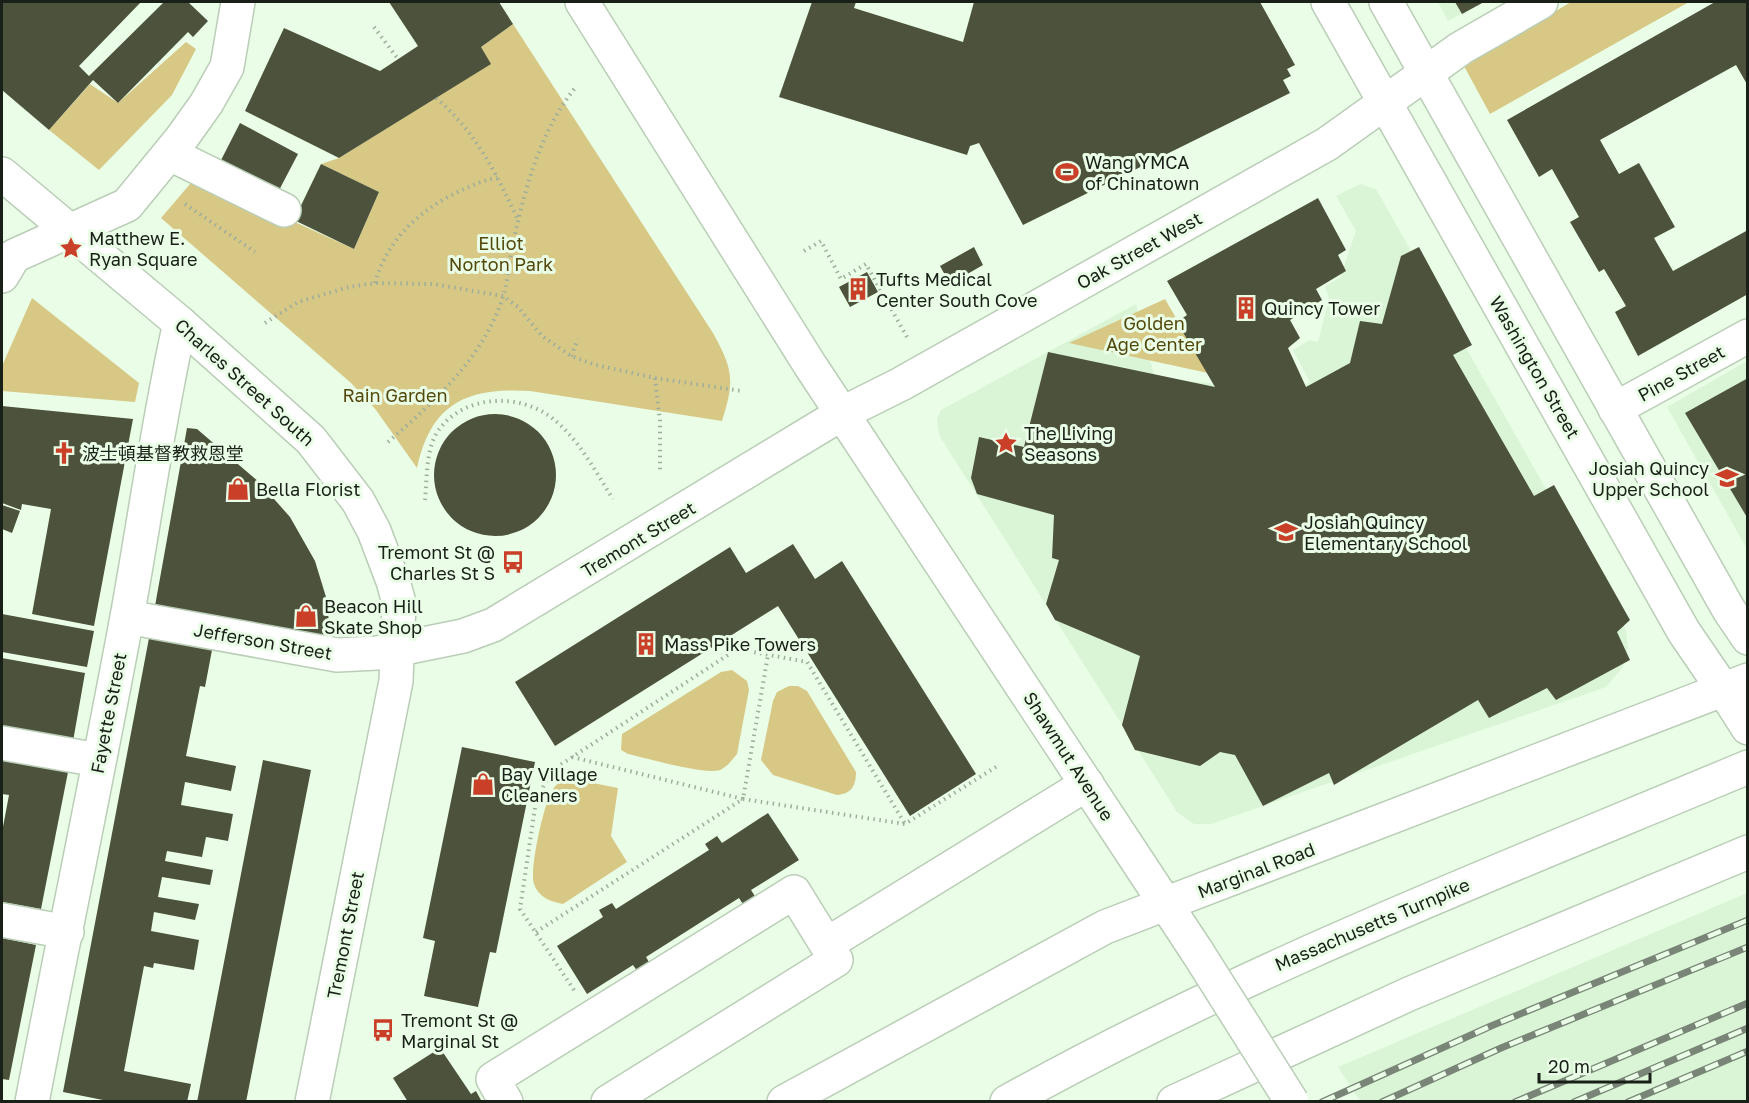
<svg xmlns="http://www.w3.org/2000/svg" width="1749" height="1103" viewBox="0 0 1749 1103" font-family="'Golos Text','Noto Sans SC',sans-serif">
  <rect width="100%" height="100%" fill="#eafee7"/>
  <path fill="#daf4d6" d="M 1438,2 L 1483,2 L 1448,21 Z
    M 1360,184 L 1376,189 L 1626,630 L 1628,647 L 1623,667 L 1606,687 L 1211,824 L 1194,824 L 1177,812 L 939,435 L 937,419 L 941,410 L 1136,304 L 1155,378 L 1293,391 L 1310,382 L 1293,350 L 1310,340 L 1318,342 L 1329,298 L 1325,287 L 1340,277 L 1356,231 L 1336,196 Z
    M 1747,361 L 1747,549 L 1667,407 Z
    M 1747,893 L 1747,1101 L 1360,1101 L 1338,1067 Z"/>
  <path fill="#d7c885" d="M 1571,2 L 1689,2 L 1490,114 L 1464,66 Z
    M 513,24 L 713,333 C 733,369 735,381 722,421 L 530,391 C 467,387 431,403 417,468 L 376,410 L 351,383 L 161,218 L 196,177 L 354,249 L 379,192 L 321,164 L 339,158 L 490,64 L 481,47 Z
    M 186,42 L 196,49 L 172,95 L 99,170 L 49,130 L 90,84 L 118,103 Z
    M 32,298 L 139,383 L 135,402 L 2,391 L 2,366 Z
    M 1165,299 L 1208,373 L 1069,343 Z
    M 732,670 L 747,681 L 749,690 L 737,754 C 732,760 727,767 720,770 C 704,775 646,758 628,754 L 621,750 L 622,734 L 721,672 Z
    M 789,686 L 798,686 L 807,691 L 856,772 C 856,786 851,794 837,795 L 773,775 L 761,760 L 773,701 L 777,692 Z
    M 568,778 L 618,788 L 611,836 L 627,862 L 563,904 C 551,902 538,897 534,884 C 529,870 544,802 553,789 C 556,784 563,781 568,778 Z"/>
  <path fill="#4c523b" d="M 2,2 L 141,2 L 79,66 L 89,76 L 164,2 L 188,2 L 208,21 L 193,37 L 188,32 L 118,103 L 93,80 L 49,130 L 2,90 Z
    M 389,2 L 499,2 L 513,24 L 481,47 L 491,64 L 339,158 L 245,111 L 284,28 L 380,71 L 418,46 Z
    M 812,2 L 856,2 L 854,8 L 963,42 L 974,2 L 1260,2 L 1295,65 L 1287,69 L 1291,76 L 1283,80 L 1290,93 L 1023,225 L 979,143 L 970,146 L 967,155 L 779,97 Z
    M 1455,2 L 1484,2 L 1462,14 Z
    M 1715,2 L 1748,2 L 1748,86 L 1736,65 L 1600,140 L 1619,174 L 1639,163 L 1675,227 L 1654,238 L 1673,271 L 1748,230 L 1748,294 L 1638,356 L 1615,312 L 1626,306 L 1604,269 L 1599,272 L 1570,222 L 1579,217 L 1552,169 L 1539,177 L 1507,120 Z
    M 240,123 L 298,154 L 276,196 L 218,166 Z
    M 321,164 L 379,192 L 354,249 L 294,220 Z
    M 1318,198 L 1346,250 L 1338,255 L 1346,271 L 1316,289 L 1322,300 L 1290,320 L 1300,338 L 1288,348 L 1306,387 L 1350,363 L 1360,321 L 1382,324 L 1401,256 L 1419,247 L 1472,345 L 1453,355 L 1534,496 L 1554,485 L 1630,620 L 1617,632 L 1630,660 L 1556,700 L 1547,688 L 1489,718 L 1478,700 L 1334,785 L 1329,773 L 1263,806 L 1235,755 L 1220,752 L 1200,766 L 1135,750 L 1122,725 L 1140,656 L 1055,620 L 1046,604 L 1059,560 L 1052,558 L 1054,515 L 977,494 L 971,478 L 979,437 L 1024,447 L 1048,352 L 1215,387 L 1177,322 L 1187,315 L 1167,281 Z
    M 974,247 L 983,265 L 950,284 L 940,266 Z
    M 867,272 L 878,292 L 850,307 L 839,287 Z
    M 1748,378 L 1748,519 L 1685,413 Z
    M 2,406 L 133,419 L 94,626 L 32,614 L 51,509 L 22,504 L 21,510 L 2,503 Z
    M434 475a61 61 0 1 1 122 0a61 61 0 1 1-122 0Z
    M 187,428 L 197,429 L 259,482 L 290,517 L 315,561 L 326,597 L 331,638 L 155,606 Z
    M 2,505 L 20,511 L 12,533 L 2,529 Z
    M 793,544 L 815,579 L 842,561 L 976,774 L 910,816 L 778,606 L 555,746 L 515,682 L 730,547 L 746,573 Z
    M 2,614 L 94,631 L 87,667 L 2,652 Z
    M 149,638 L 212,650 L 205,687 L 200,686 L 186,756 L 236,766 L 231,791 L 185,782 L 181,805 L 233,814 L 228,841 L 206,837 L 202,857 L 167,851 L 165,861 L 213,870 L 210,885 L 162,877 L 158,897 L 199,904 L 195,920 L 154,912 L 151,931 L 199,940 L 194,970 L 154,963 L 153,968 L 144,966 L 124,1071 L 191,1084 L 187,1102 L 113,1102 L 63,1092 Z
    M 2,658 L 85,673 L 72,747 L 2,735 Z
    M 462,747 L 535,762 L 496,953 L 490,952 L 478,1007 L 424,996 L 435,941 L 423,938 Z
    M 2,754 L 69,767 L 41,909 L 2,902 L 2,832 L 9,795 L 2,794 Z
    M 263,760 L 311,770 L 246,1102 L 197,1102 Z
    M 768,813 L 799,860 L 751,890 L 758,901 L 746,909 L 739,898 L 646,957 L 652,967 L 640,975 L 633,965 L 587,994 L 557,946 L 603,917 L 599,910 L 612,903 L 616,909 L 709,850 L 705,844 L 717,836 L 722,843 Z
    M 2,938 L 36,945 L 9,1080 L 2,1079 Z
    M 440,1048 L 471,1094 L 476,1091 L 482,1102 L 408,1102 L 393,1078 Z"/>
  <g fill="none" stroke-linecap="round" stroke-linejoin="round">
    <g stroke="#baceb7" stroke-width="36">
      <path id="minor" d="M 170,154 L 284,210
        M 2,276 L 14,256 L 127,205 L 181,139 L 206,104 L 227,67 L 238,2
        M 1615,409 L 1748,336
        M 843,413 L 901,384 L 1327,144 L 1461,48 L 1541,2
        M 127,617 L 337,655 L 377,653 L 399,649
        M 1723,689 L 1748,728
        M 2,743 L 98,760
        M 2,920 L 67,932
        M 827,944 L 1087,784
        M 32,1102 C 63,940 97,779 127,617 C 145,519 158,420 180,323
        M 506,1102 L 493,1079 L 794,892 L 836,960 L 608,1102"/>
    </g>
    <g stroke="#baceb7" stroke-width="36">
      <path id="major" d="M 582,2 L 810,365 L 1198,953
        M 1328,2 L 1684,632 L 1723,689
        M 1386,2 L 1729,610 L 1748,638
        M 2,174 L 180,323 L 311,440 L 358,501 L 374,531 L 393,581 L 399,603 L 396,681 L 312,1102
        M 399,649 L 463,636 L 493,625 L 843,413
        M 784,1102 L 1105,927 L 1748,680"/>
    </g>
    <g stroke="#baceb7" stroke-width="36">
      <path id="highway" d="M 1007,1102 C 1244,970 1497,872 1748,767
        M 1174,1102 L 1409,994 L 1748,852"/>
    </g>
    <path stroke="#9ead9c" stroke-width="4" stroke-dasharray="1.5 4.5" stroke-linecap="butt" d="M 374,27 L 398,59
      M 436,98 C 476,132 496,173 518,220
      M 185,204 L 255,252
      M 804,251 L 821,241 L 841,279 L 866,264 L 907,337
      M 375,283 C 391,225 443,193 497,177
      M 265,323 L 298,302 L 349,287 L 375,283 L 433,284 L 503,296 L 518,307 L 542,336 L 571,356 L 596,365 L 655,378 L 742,391
      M 571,356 L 578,339
      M 655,378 L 660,421 L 660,471
      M 388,442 C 435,401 483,358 503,297 C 508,281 509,264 512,248 C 524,192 539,133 575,88
      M 425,500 C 427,480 426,454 435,436 C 458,395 517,391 552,418 C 579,439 595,471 613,499
      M 572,757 L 743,799 L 768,655
      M 536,932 L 743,799 L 905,824 L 999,765
      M 574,990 L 520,909 L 536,801 L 551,771 L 737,649 L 807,662 L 905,824"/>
    <use href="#minor" stroke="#fff" stroke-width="33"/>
    <use href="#major" stroke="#fff" stroke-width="33"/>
    <use href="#highway" stroke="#fff" stroke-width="33"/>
    <g stroke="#798577" stroke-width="7">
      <path id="rail" d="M 1322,1102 L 1491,1026 L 1748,920
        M 1382,1102 L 1501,1048 L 1748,947
        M 1515,1102 L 1748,1003
        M 1574,1102 L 1748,1028
        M 1628,1102 L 1748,1051"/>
    </g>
    <use href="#rail" stroke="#eafee7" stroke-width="4.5" stroke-dasharray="14" stroke-linecap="butt"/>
    <g stroke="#baceb7" stroke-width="36" stroke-linecap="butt">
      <path id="major-bridge" d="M 1198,953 L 1292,1102"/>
    </g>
    <use href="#major-bridge" stroke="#fff" stroke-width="33"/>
  </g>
  <defs>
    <g id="stadium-bare" transform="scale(1.8)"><path d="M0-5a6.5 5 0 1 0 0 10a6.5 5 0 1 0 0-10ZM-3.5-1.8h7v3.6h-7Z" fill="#ca3f28" stroke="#eafee7" stroke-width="2.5" paint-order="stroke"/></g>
    <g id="sight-bare" transform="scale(1.8)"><path d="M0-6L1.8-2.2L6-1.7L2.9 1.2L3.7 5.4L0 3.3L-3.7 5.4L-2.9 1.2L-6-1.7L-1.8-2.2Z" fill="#ca3f28" stroke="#eafee7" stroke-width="2.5" paint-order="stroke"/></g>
    <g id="building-bare" transform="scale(1.8)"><path d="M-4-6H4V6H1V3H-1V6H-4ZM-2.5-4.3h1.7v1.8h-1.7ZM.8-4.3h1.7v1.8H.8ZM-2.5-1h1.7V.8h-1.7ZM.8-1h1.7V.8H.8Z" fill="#ca3f28" stroke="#eafee7" stroke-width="2.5" paint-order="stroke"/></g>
    <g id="church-bare" transform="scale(1.8)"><path d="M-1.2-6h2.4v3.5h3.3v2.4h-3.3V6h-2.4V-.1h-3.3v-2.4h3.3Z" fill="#ca3f28" stroke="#eafee7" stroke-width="2.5" paint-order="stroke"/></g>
    <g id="school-bare" transform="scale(1.8)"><path d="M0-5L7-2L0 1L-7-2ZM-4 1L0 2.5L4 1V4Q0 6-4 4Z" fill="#ca3f28" stroke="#eafee7" stroke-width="2.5" paint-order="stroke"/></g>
    <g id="shop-bare" transform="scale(1.8)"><path d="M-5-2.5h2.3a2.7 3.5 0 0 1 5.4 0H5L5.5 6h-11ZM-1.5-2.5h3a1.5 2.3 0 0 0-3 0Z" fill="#ca3f28" stroke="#eafee7" stroke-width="2.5" paint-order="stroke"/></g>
    <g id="bus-bare" transform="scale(1.8)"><path d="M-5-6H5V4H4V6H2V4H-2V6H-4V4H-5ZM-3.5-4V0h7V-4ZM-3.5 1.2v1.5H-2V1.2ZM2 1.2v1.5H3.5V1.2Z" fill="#ca3f28" stroke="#eafee7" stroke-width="2.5" paint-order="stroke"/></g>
  </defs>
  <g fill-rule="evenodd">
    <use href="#stadium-bare" x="1067" y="172"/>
    <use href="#sight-bare" x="71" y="248"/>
    <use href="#building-bare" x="858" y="289"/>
    <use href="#building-bare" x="1246" y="308"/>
    <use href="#sight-bare" x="1006" y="443"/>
    <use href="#church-bare" x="64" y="453"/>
    <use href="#school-bare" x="1727" y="478"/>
    <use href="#shop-bare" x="238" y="489"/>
    <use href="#school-bare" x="1286" y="532"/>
    <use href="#bus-bare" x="513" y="562"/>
    <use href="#shop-bare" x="306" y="616"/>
    <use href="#building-bare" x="646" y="644"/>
    <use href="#shop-bare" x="483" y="784"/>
    <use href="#bus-bare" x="383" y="1030"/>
  </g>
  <g text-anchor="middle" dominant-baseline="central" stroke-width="6" stroke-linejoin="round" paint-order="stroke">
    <g font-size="18" fill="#192018" stroke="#eafee7" text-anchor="start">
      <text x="1085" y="162">Wang YMCA<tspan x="1085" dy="21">of Chinatown</tspan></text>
      <text x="89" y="238">Matthew E.<tspan x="89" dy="21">Ryan Square</tspan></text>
      <text x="876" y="279">Tufts Medical<tspan x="876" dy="21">Center South Cove</tspan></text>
      <text x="1264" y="308">Quincy Tower</text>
      <text x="1024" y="433">The Living<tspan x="1024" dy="21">Seasons</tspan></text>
      <text x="82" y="453">波士頓基督教救恩堂</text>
      <text x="1709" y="468" text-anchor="end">Josiah Quincy<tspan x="1709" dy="21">Upper School</tspan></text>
      <text x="256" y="489">Bella Florist</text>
      <text x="1304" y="522">Josiah Quincy<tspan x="1304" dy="21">Elementary School</tspan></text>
      <text x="495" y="552" text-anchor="end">Tremont St @<tspan x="495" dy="21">Charles St S</tspan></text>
      <text x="324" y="606">Beacon Hill<tspan x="324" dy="21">Skate Shop</tspan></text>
      <text x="664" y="644">Mass Pike Towers</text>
      <text x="501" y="774">Bay Village<tspan x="501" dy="21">Cleaners</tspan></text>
      <text x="401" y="1020">Tremont St @<tspan x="401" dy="21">Marginal St</tspan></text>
    </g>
    <g font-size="18" fill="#53480c" stroke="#eafee7">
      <text x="501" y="243">Elliot<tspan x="501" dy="21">Norton Park</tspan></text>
      <text x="1154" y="323">Golden<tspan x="1154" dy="21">Age Center</tspan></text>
      <text x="395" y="395">Rain Garden</text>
    </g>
    <g font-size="18" fill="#192018" stroke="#eafee7">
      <text transform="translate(1139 250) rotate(-29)">Oak Street West</text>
      <text transform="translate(1535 367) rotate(60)">Washington Street</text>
      <text transform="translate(1681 373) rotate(-29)">Pine Street</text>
      <text transform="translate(245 382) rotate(42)">Charles Street South</text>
      <text transform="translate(638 539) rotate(-31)">Tremont Street</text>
      <text transform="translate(263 641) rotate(10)">Jefferson Street</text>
      <text transform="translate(108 713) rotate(-79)">Fayette Street</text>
      <text transform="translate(1069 756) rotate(57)">Shawmut Avenue</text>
      <text transform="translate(1256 870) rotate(-21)">Marginal Road</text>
      <text transform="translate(1372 924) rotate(-23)">Massachusetts Turnpike</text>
      <text transform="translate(345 935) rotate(-79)">Tremont Street</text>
    </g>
  </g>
  <rect width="1749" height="1103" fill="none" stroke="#192018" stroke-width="6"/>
  <path d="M1539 1073v9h111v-9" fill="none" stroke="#192018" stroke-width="3"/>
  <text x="1548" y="1073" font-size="18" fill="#192018" stroke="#eafee7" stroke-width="4.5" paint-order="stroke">20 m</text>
</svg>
